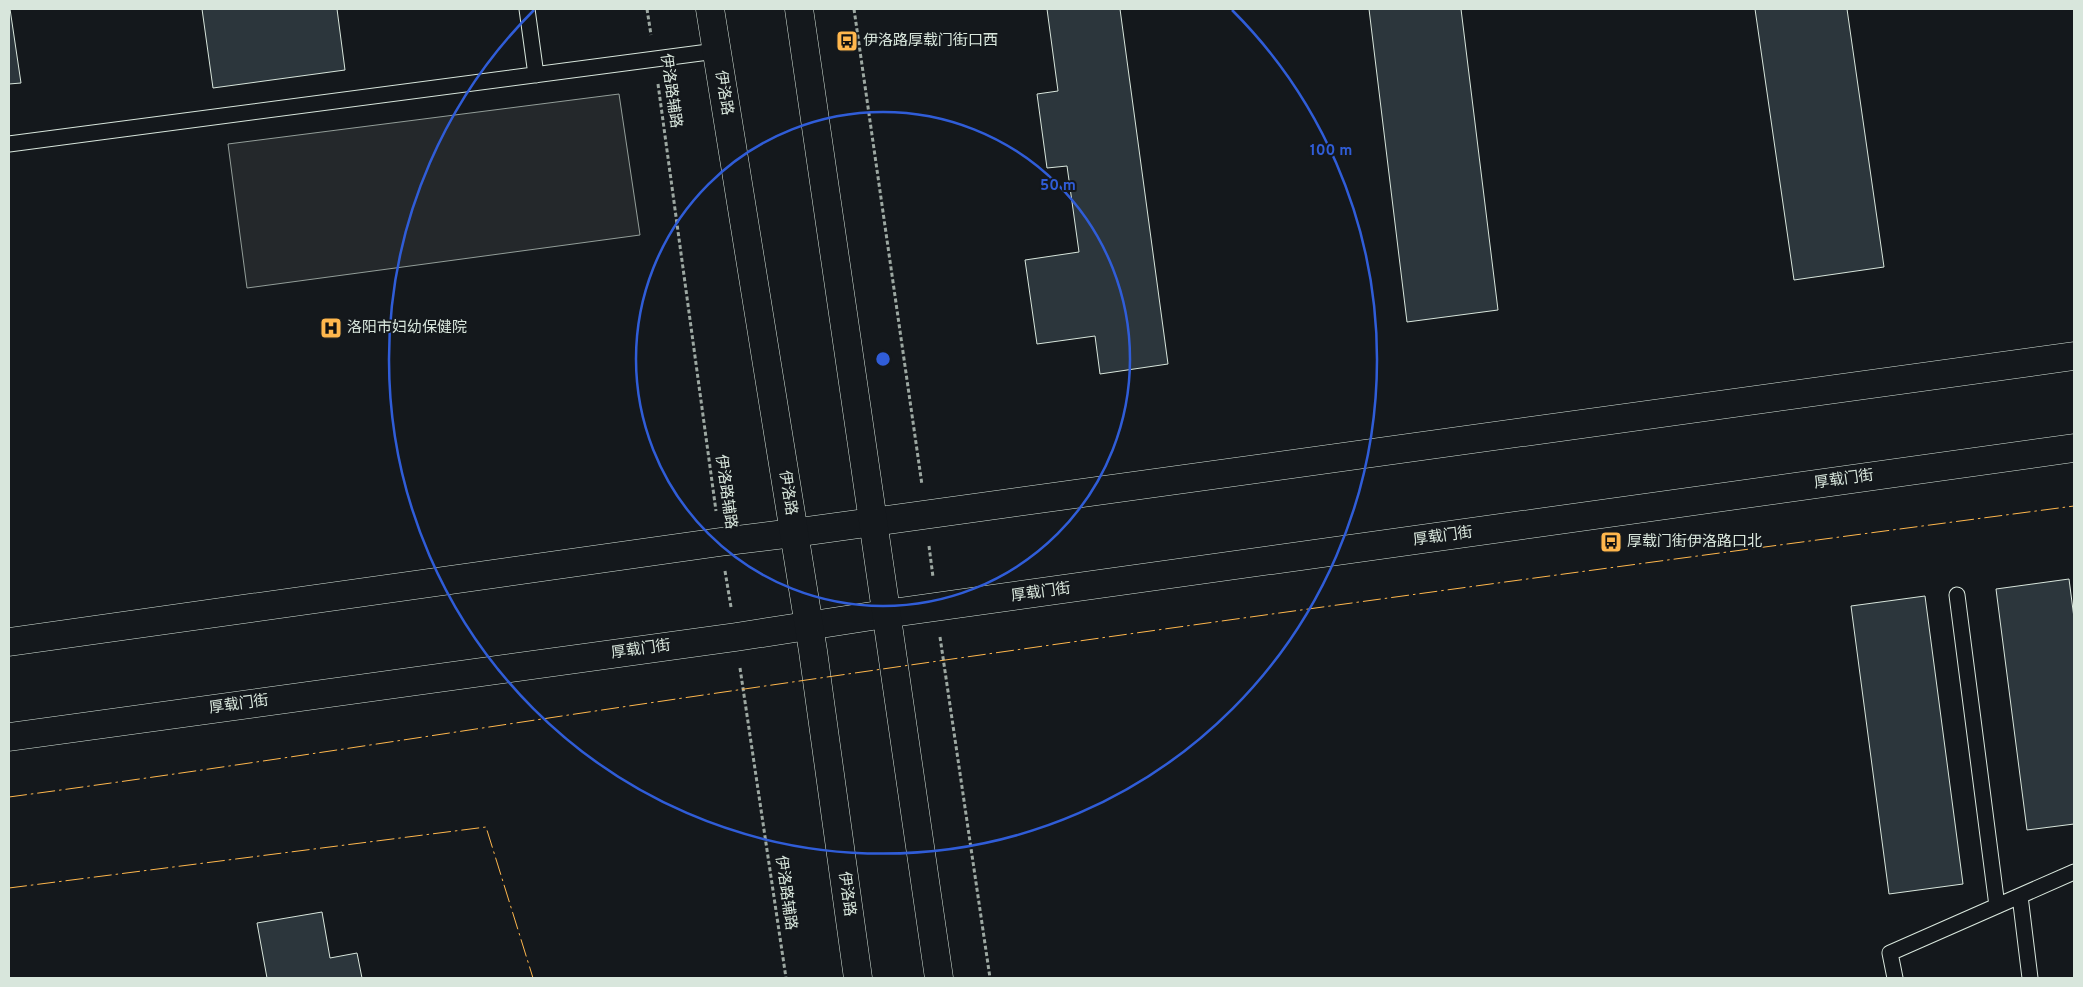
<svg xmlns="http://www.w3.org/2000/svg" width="2083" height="987" viewBox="0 0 2083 987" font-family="Overpass,'Noto Sans SC',sans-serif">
  <rect width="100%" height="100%" fill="#14181c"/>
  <path fill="#24282b" stroke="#939e99" d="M 619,94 L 640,235 L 247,288 L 228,144 Z"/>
  <path fill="#2c363c" stroke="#d8e6dc" d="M 9,9 L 10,9 L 21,83 L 9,84 Z
    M 202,9 L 337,9 L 345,70 L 213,88 Z
    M 1047,9 L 1120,9 L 1168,364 L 1100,374 L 1095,336 L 1037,344 L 1025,260 L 1079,252 L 1067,166 L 1047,168 L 1037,94 L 1058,91 Z
    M 1369,9 L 1461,9 L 1498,310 L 1407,322 Z
    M 1755,9 L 1847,9 L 1884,267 L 1794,280 Z
    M 2069,579 L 2074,618 L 2074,824 L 2027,830 L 1996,589 Z
    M 1925,596 L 1963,884 L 1889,894 L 1851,606 Z
    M 322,912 L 330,958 L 357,953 L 362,978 L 267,978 L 257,923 Z"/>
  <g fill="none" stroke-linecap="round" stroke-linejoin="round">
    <g stroke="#d8e6dc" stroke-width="17">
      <path id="lane" d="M 527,9 L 536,75
        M 9,144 L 716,51
        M 1957,595 L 1997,906
        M 2020,896 L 2030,978
        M 1895,978 L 1890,953 L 2074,872"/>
    </g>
    <g stroke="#d8e6dc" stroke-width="29">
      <path id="secondary" d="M 9,642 L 720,542 L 793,533 L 2074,356
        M 9,737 L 736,637 L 885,614 L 2074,448"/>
    </g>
    <g stroke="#d8e6dc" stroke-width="29">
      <path id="primary" d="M 710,9 L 813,651 L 858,978
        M 799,9 L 939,978"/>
    </g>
    <path stroke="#9da8a2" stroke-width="3" stroke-dasharray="4 2.5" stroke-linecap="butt" d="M 647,9 L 651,35
      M 854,9 L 922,485
      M 658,84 L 716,511
      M 929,546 L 933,577
      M 725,571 L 731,607
      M 940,637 L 990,978
      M 740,668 L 786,978"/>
    <use href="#lane" stroke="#14181c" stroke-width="15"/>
    <use href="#secondary" stroke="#14181c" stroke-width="28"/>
    <use href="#primary" stroke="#14181c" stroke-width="28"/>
    <path stroke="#ffb74d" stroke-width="1" stroke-dasharray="18 4 2.5 4" stroke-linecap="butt" d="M 9,797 C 234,767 458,731 683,698 C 1146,630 1610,567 2074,506
      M 9,888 L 486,827 L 533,978"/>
  </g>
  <g fill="none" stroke="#305dd8" stroke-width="2.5">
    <circle cx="883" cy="359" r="247"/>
    <path d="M1232 10A494 494 0 1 1 534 10"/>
  </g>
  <defs>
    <g id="bus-square" transform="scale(1.125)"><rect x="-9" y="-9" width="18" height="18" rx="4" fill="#ffb74d" stroke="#14181c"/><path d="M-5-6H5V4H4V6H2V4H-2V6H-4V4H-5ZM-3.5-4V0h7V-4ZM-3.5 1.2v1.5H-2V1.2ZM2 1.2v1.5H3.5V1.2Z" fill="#111"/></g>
    <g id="hospital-square" transform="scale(1.125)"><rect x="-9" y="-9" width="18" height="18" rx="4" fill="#ffb74d" stroke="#14181c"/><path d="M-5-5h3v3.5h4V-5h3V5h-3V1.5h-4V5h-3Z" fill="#111"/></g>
  </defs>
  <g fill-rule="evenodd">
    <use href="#bus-square" x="847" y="41"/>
    <use href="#hospital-square" x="331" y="328"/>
    <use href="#bus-square" x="1611" y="542"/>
  </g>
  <g text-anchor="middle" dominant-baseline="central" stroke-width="4" stroke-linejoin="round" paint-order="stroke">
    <g font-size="15" fill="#d8e6dc" stroke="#14181c" text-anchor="start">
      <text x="863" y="41">伊洛路厚载门街口西</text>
      <text x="347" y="328">洛阳市妇幼保健院</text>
      <text x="1627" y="542">厚载门街伊洛路口北</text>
    </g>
    <g font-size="15" fill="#d8e6dc" stroke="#14181c">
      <text transform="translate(670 91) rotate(82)">伊洛路辅路</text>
      <text transform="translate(723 93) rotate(81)">伊洛路</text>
      <text transform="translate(1844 480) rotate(-8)">厚载门街</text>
      <text transform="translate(725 492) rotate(82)">伊洛路辅路</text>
      <text transform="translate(787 493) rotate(81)">伊洛路</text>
      <text transform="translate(1443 537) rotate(-8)">厚载门街</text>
      <text transform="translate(1041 593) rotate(-8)">厚载门街</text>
      <text transform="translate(641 650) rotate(-8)">厚载门街</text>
      <text transform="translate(239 705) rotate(-8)">厚载门街</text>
      <text transform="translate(785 893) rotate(82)">伊洛路辅路</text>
      <text transform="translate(846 894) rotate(82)">伊洛路</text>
    </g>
  </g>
  <circle cx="883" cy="359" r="8" fill="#305dd8" stroke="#14181c" stroke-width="2.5"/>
  <g font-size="15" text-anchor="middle" font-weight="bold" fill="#305dd8" stroke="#14181c" stroke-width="4" stroke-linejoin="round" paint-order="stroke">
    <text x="1331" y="155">100 m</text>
    <text x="1058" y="190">50 m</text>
  </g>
  <rect width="2083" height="987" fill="none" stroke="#d8e6dc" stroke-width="20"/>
</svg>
